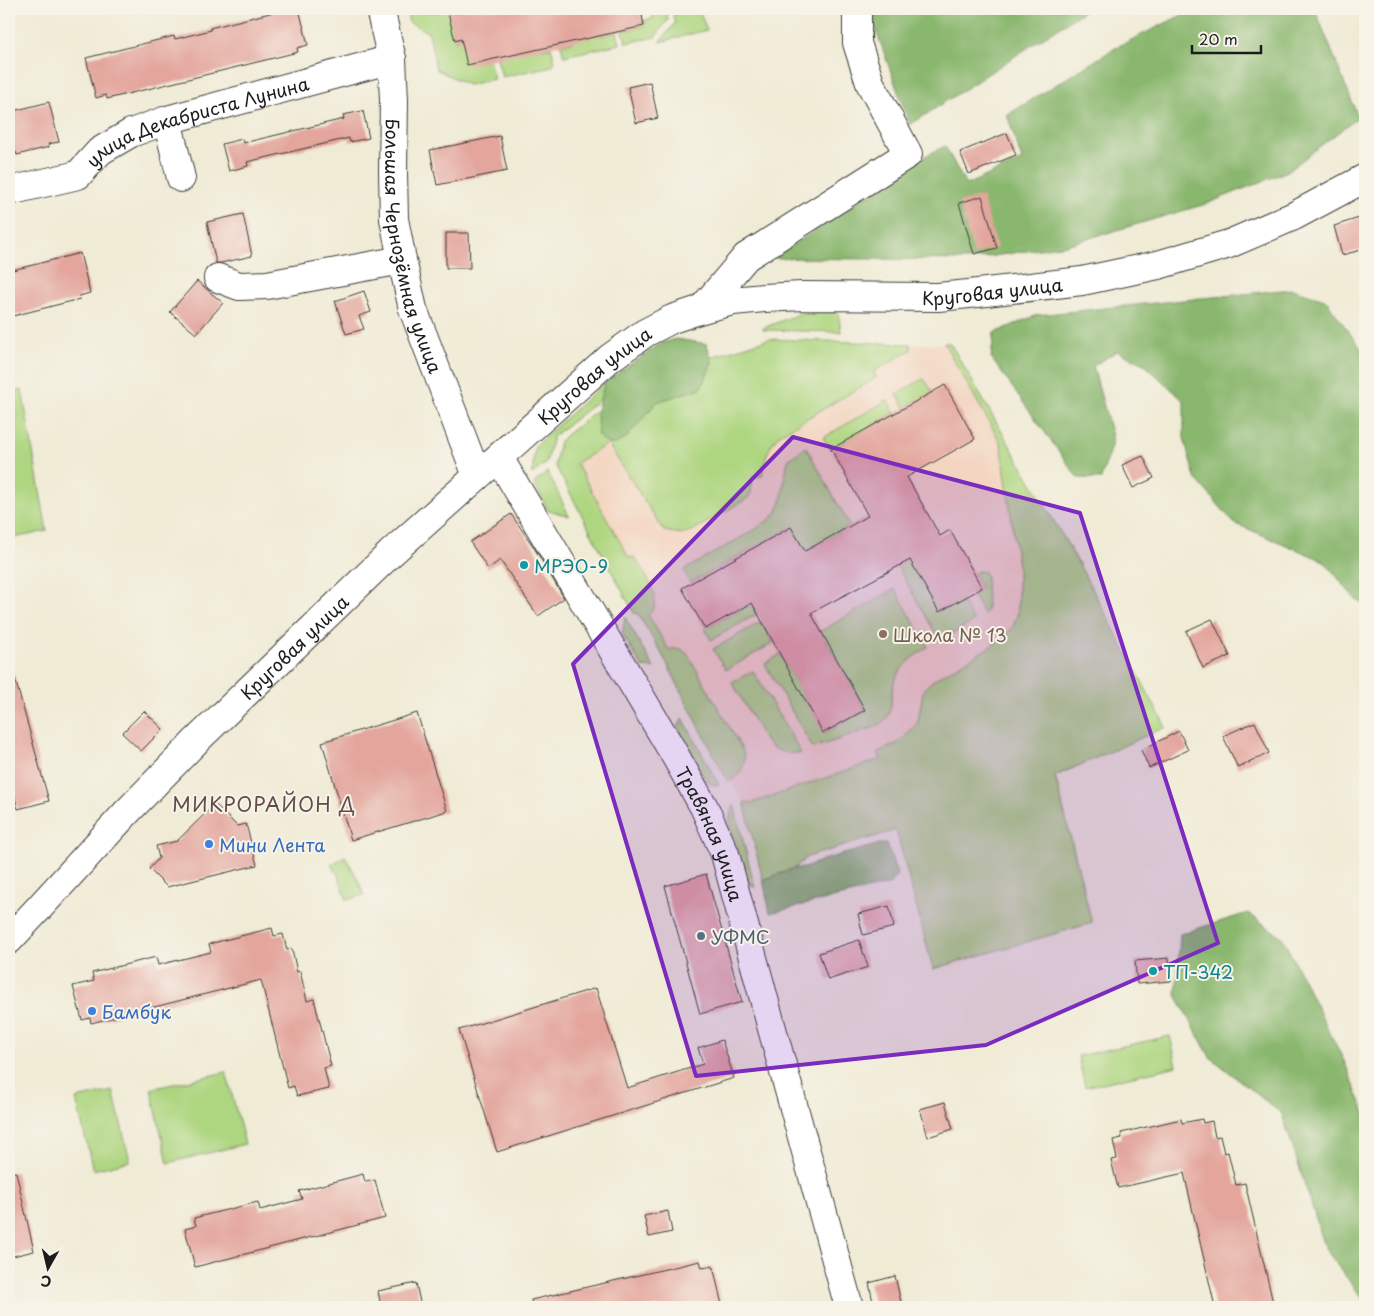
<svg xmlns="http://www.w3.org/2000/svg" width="1374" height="1316" viewBox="0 0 1374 1316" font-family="'Playpen Sans',sans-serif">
  <rect width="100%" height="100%" fill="#f7f3e8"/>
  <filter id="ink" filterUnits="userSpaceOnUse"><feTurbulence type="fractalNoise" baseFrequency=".02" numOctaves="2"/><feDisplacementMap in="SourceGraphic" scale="10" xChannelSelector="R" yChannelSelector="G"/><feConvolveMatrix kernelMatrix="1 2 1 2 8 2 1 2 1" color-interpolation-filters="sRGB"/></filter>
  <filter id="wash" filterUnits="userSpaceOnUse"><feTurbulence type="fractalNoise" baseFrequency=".0096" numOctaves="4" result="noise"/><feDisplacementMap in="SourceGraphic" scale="20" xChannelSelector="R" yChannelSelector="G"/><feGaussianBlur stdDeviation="1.12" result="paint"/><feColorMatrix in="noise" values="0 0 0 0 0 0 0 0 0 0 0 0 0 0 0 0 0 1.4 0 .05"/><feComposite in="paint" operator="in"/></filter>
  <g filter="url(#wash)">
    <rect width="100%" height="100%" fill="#f0ebd5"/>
    <path fill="#f3d4bf" d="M 769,339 L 901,345 L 950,343 L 1075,557 L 1166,727 L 1055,776 L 1092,923 L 933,969 L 896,830 L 807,857 L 795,868 L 763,880 L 744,802 L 730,780 L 662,654 L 567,454 Z"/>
    <path fill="#aed680" stroke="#65794e" d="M 406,9 L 429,9 L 431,13 L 448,9 L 455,41 L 461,39 L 489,60 L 494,79 L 468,85 L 436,69 L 429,33 L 409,22 Z
      M 651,9 L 666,9 L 668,20 L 655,37 L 626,43 L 623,31 L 644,26 L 643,21 L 653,18 Z
      M 672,9 L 706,9 L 707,11 L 700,13 L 707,30 L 660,42 L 675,23 Z
      M 598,27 L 600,36 L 617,32 L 620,44 L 564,56 L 561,45 L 572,42 L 570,34 Z
      M 538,46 L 539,50 L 551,47 L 555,61 L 552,66 L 502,77 L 497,58 Z
      M 807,311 L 838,312 L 841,332 L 763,330 L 763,328 Z
      M 677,339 L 635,377 L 602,398 L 561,430 L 553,437 L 546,463 L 532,474 L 535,446 L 605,382 L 662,343 Z
      M 769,339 L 911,344 L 911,350 L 874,371 L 876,378 L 780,434 C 767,447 765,459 762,476 L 753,476 L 751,493 L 748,498 L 692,531 L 682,534 L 664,531 L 608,444 L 576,463 L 629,558 L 634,557 C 642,570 661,594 653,609 C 652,611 650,613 648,615 L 669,650 C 678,647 682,648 688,655 L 742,749 C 748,763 741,776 728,782 L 662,654 L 638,614 L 634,613 L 555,465 L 559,443 L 565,436 L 597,410 L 637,388 L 704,359 Z
      M 944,343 L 950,343 L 1075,557 L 1166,727 L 1055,776 L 1092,923 L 933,969 L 896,830 L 807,857 L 795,868 L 763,880 L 744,802 L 752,803 L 881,759 L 878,752 L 896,744 L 903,739 L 918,722 L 923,692 L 928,685 L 935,679 L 990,647 L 1006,635 L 1013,626 L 1018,613 L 1018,566 L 1001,443 Z
      M 924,379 L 933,392 L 905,408 L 897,394 L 921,380 Z
      M 22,390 L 47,531 L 9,539 L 9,393 Z
      M 887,400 L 895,413 L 831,449 L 823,438 Z
      M 806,447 L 850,526 L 805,551 L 791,527 L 690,583 L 684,570 L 756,529 L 770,519 L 776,513 L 781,502 L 787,465 L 789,459 Z
      M 548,472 L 569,516 L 548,510 L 534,483 Z
      M 910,559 L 939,612 L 961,600 L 974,621 L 940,641 L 897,566 Z
      M 979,571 L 984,572 L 986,576 L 987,610 L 984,615 L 972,594 L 982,588 L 974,573 Z
      M 895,589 L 928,647 C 915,655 901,666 895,680 C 888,697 897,714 878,726 L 813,748 L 765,664 L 780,654 L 824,733 L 865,710 L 821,631 Z
      M 751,604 L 757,614 L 711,640 L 705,629 Z
      M 625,617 L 654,668 L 642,667 L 622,634 Z
      M 761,622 L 773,643 L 726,670 L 713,649 Z
      M 753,671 L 801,753 C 788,755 774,751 766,742 L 732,682 Z
      M 683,718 L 719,785 L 713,785 L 705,780 L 677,728 Z
      M 734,805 L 755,888 L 747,881 L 728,825 L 731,812 Z
      M 345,856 L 357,877 L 364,895 L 347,900 L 338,875 L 331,865 Z
      M 1170,1036 L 1177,1066 L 1085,1087 L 1078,1056 Z
      M 226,1072 L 245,1144 L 168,1163 L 151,1089 Z
      M 113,1091 L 130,1161 L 93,1170 L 76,1099 Z"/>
    <path fill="#8ab76e" stroke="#536a45" d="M 875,9 L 1087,9 L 910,125 L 873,22 Z
      M 1194,9 L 1315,9 L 1358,117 L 1288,171 L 1206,204 L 1066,245 L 967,260 L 774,258 L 927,155 L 945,146 L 966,185 L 1022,160 L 1007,115 L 1117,47 Z
      M 1292,289 L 1325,299 L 1365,354 L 1365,603 L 1356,600 L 1324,561 L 1234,523 L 1195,478 L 1184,438 L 1184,401 L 1144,364 L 1117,351 L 1093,366 L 1113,440 L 1101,479 L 1078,478 L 991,358 L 994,333 L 1037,315 Z
      M 677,339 L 707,344 L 712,363 L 701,388 L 657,402 L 627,437 L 616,444 L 608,444 L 598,436 L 597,410 L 605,382 L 662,343 Z
      M 880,844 L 887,844 L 897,874 L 891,884 L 770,913 L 763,880 L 795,868 L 805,868 L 822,860 Z
      M 1248,913 L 1282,937 L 1345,1063 L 1365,1113 L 1365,1302 L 1326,1250 L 1282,1114 L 1210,1057 L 1176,995 L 1180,934 Z"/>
    <g id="blocks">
      <path fill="#e3a59c" d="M 286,9 L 299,9 L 308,45 L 297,48 L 298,52 L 107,99 L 106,95 L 96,98 L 86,58 L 174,36 L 175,39 L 211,30 L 210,28 Z
        M 447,9 L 641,9 L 644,26 L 467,65 L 461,39 L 455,41 Z
        M 650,82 L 658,118 L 636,123 L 628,87 Z
        M 49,102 L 59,142 L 48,144 L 49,147 L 17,155 L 16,152 L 9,154 L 9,112 Z
        M 363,111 L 369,138 L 350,142 L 349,138 L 247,162 L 248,166 L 229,171 L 222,144 L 242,139 L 243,143 L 344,119 L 343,115 Z
        M 1007,133 L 1016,155 L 969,174 L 960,152 Z
        M 500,136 L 507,171 L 437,185 L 430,150 Z
        M 982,196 L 997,248 L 974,254 L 959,203 Z
        M 243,214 L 252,256 L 221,263 L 216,263 L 207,222 Z
        M 1362,217 L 1365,227 L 1365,249 L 1342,255 L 1334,226 Z
        M 446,233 L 469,233 L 470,268 L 446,268 Z
        M 80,253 L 90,293 L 79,296 L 80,299 L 9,317 L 9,271 Z
        M 197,281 L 223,303 L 196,334 L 170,312 Z
        M 364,291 L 371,312 L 359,316 L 364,329 L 346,334 L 335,301 Z
        M 945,385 L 975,439 L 907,477 L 940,536 L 950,530 L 982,588 L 939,612 L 910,560 L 811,613 L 865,710 L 823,733 L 752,603 L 705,629 L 682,588 L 791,527 L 805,551 L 868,516 L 831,449 Z
        M 1143,456 L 1154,478 L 1133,488 L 1122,465 Z
        M 511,514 L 533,546 L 564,598 L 538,616 L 500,560 L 488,569 L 470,542 Z
        M 1212,619 L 1230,656 L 1203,668 L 1186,631 Z
        M 14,675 L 49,801 L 18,809 L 9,775 L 9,676 Z
        M 144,711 L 163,729 L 141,751 L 122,733 Z
        M 417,713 L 447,811 L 351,840 L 322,742 Z
        M 1255,722 L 1269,753 L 1238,768 L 1223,736 Z
        M 1179,731 L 1188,750 L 1149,768 L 1141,750 Z
        M 215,804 L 237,826 L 246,824 L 257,865 L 167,887 L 149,869 L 159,858 L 156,846 L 177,841 Z
        M 706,874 L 742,1002 L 700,1014 L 665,886 Z
        M 889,906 L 894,927 L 863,935 L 858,914 Z
        M 272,928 L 274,936 L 283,934 L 287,950 L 292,949 L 297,972 L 300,971 L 307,1001 L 314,999 L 331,1066 L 324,1068 L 329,1089 L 297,1096 L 294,1086 L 288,1088 L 261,980 L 91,1023 L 90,1018 L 82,1020 L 73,986 L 94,981 L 92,973 L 156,957 L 158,965 L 211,952 L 209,944 Z
        M 859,940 L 868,967 L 828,980 L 819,953 Z
        M 1169,958 L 1171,981 L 1137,984 L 1135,961 Z
        M 596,988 L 627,1088 L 703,1064 L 698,1048 L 722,1040 L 734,1078 L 497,1152 L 459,1030 Z
        M 945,1102 L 953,1129 L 928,1137 L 920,1109 Z
        M 1181,1119 L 1182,1123 L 1202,1119 L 1203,1123 L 1212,1121 L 1215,1137 L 1220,1136 L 1224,1153 L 1228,1152 L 1236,1185 L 1245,1183 L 1274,1307 L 1215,1307 L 1184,1173 L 1118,1188 L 1111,1160 L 1117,1159 L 1113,1140 L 1122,1138 L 1121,1133 Z
        M 16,1172 L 34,1251 L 9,1257 L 9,1173 Z
        M 363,1174 L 365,1182 L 375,1180 L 385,1218 L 195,1267 L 185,1229 L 196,1226 L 194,1218 L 258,1202 L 260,1210 L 302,1199 L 299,1191 Z
        M 668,1211 L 672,1232 L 649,1237 L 644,1216 Z
        M 700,1261 L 702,1268 L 713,1266 L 722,1305 L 712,1307 L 532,1307 L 531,1300 Z
        M 895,1276 L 902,1307 L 874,1307 L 869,1283 Z
        M 416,1283 L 421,1307 L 381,1307 L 378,1291 Z"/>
    </g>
  </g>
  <g filter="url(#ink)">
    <use href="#blocks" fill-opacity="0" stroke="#3c3b38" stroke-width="1"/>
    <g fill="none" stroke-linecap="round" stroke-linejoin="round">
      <g stroke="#3c3b38" stroke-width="30">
        <g id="minor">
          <path id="s1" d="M 380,9 L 392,59 L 394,100 L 393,172 L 394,219 L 402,260 L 413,309 L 477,476"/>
          <path d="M 167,120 L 181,178"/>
          <path id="s2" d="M 9,191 L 78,175 L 100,151 L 131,133 L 167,120 L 392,59"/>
          <path d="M 218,278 L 239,286 L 267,285 L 402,260"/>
          <path d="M 702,309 L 746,257 L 908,154 L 870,83 L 857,43 L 857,9"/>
          <path id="s3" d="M 499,458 L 672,750 L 704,807 L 725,854 L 771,1025 L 849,1307"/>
          <path id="s4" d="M 9,940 L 38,909 L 127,812 L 197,740 L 391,553 L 610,358 L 645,333 L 672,319 L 702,309 L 733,301 L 764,298 L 802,296 L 938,297 L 969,294 L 1082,281 L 1158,265 L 1229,244 L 1294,216 L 1365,178"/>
        </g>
      </g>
      <use href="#minor" stroke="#fff" stroke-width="28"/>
    </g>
  </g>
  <path fill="#7b2cbf" fill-opacity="0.2" stroke="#7b2cbf" stroke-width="4" stroke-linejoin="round" d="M 793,437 L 1080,513 L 1218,943 L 986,1045 L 696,1076 L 573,664 Z"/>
  <g fill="#0f9aa8" stroke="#f7f3e8" stroke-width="2">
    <circle cx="524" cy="565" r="5"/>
    <circle cx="1153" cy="971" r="5"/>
  </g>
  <circle fill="#8d6e63" stroke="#f7f3e8" stroke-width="2" cx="883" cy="634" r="5"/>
  <g fill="#3f7fe0" stroke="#f7f3e8" stroke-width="2">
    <circle cx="209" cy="844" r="5"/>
    <circle cx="92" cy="1011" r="5"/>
  </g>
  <circle fill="#5c6f8a" stroke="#f7f3e8" stroke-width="2" cx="701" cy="936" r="5"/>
  <g text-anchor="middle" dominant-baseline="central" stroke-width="4" stroke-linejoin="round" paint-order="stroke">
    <g font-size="18" fill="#1c1c1c" stroke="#f7f3e8">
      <text stroke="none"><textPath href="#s2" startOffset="205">улица Декабриста Лунина</textPath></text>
      <text stroke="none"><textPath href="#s1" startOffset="241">Большая Чернозёмная улица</textPath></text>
      <text stroke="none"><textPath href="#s4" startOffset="1234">Круговая улица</textPath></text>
      <text stroke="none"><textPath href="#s4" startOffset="814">Круговая улица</textPath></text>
      <text stroke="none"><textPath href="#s4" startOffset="409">Круговая улица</textPath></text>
      <text stroke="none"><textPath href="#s3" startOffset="432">Травяная улица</textPath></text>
    </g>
    <g font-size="18" fill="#0d838f" stroke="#f7f3e8" text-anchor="start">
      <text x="534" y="565">МРЭО-9</text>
      <text x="1163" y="971">ТП-342</text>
    </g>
    <g font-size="18" fill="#785e54" stroke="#f7f3e8" text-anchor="start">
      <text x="893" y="634">Школа № 13</text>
    </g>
    <g font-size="18" fill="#366cbe" stroke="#f7f3e8" text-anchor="start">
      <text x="219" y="844">Мини Лента</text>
      <text x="102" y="1011">Бамбук</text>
    </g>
    <g font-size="18" fill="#4e5e75" stroke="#f7f3e8" text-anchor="start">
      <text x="711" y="936">УФМС</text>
    </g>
    <g font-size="20" letter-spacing="1" fill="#624c49" stroke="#f7f3e8">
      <text x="264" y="804">МИКРОРАЙОН Д</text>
    </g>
  </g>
  <rect width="1374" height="1316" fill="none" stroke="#f7f3e8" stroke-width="30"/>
  <g transform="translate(48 1268) rotate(188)" stroke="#f7f3e8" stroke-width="4" paint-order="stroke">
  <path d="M0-4L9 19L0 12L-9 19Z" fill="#1c1c1c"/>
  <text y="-8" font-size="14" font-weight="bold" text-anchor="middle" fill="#1c1c1c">С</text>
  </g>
  <path d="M1192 45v8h69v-8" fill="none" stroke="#1c1c1c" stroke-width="2.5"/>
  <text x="1199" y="45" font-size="15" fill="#1c1c1c" stroke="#f7f3e8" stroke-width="4" paint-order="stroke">20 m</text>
</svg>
